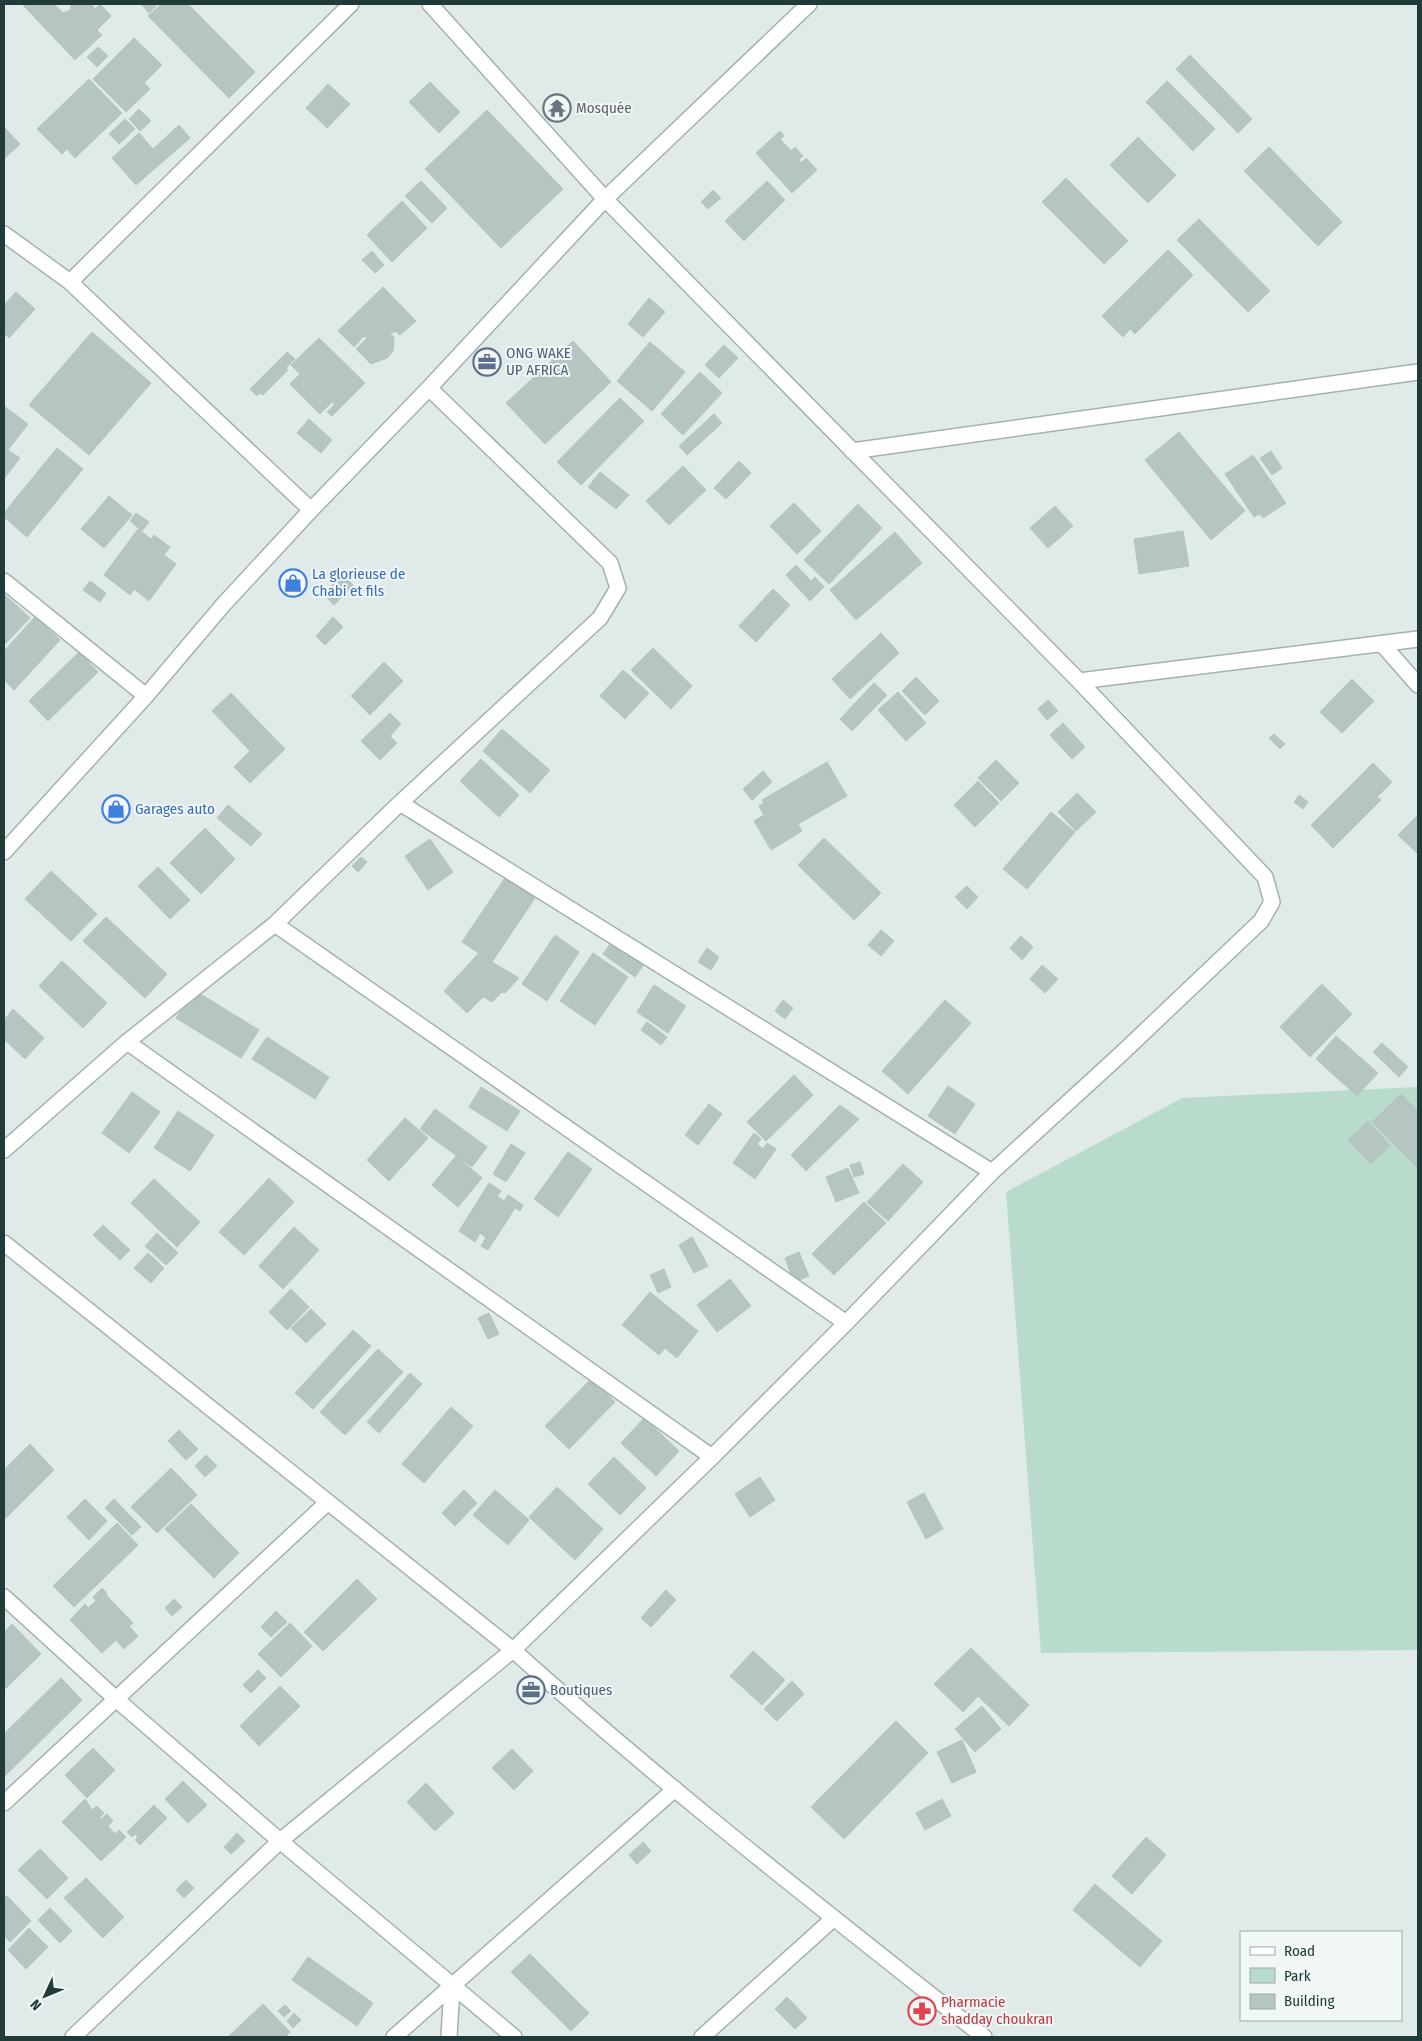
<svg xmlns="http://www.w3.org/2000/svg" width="1422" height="2041" viewBox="0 0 1422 2041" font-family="'Fira Sans Condensed',sans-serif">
  <rect width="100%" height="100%" fill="#e0eae9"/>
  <path fill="#b9dbcb" d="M 1418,1087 L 1418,1650 L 1041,1653 L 1006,1192 L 1182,1098 Z"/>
  <path fill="#b5c5c2" stroke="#b3c4c1" d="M 22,4 L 54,4 L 63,13 L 71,10 L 71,4 L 91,4 L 95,9 L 100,4 L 111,16 L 97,30 L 102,35 L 75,60 Z
    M 141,4 L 158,4 L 149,13 Z
    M 161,4 L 188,4 L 255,72 L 229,98 L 148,16 Z
    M 134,38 L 162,65 L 144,83 L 150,89 L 126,112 L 93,79 Z
    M 98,47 L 108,56 L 97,67 L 87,57 Z
    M 1190,55 L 1252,119 L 1238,133 L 1176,69 Z
    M 89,79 L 122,113 L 75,158 L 67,149 L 62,154 L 37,129 Z
    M 1167,81 L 1215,129 L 1193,151 L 1146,102 Z
    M 430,82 L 460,112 L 439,133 L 409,102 Z
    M 328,84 L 350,104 L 327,128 L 306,108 Z
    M 139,109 L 151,121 L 140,131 L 129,119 Z
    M 487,110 L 563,189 L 501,248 L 425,169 Z
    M 125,119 L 135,129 L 119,144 L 109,134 Z
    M 179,125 L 190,138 L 136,185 L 112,158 L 139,133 L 153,149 Z
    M 4,127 L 20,144 L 4,159 Z
    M 780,131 L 784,136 L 780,139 L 791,151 L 795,147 L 803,156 L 799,159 L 801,163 L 806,158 L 817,170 L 792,193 L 756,153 Z
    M 1138,137 L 1176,175 L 1148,203 L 1110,165 Z
    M 1269,147 L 1342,222 L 1318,246 L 1244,171 Z
    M 1066,178 L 1128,241 L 1104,264 L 1042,202 Z
    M 421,181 L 447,208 L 432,223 L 405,196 Z
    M 767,181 L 785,200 L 744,241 L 725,221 Z
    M 713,190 L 721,198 L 708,209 L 701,202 Z
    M 402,201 L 427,228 L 392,262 L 367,235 Z
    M 1199,219 L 1270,291 L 1248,312 L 1177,240 Z
    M 1168,250 L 1193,275 L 1135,334 L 1130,329 L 1123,337 L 1102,316 Z
    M 372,251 L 384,265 L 375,273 L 362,260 Z
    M 383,287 L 416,321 L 400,335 L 395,331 L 389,336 L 394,336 L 393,351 L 387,358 L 371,364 L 356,349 L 367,338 L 364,336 L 354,347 L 338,331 Z
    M 16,292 L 35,309 L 9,338 L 4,333 L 4,305 Z
    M 649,298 L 665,312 L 643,337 L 628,324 Z
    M 92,332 L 151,383 L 89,455 L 29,405 Z
    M 319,338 L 365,383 L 332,416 L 327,412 L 335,404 L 332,402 L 320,414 L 290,384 L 300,374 L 291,365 Z
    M 573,341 L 611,382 L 545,444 L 506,403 Z
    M 650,342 L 685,372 L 652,411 L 617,381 Z
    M 724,345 L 738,358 L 719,378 L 705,365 Z
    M 287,352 L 295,359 L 286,368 L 288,370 L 263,395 L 260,393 L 257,396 L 250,389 Z
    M 700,372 L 722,393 L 683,435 L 661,414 Z
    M 620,398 L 644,421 L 581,485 L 557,462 Z
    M 4,406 L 28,424 L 8,450 L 20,458 L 4,479 Z
    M 714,414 L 722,423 L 687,455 L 679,446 Z
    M 309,419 L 332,440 L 321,453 L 297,433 Z
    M 1179,432 L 1245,511 L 1211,540 L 1145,460 Z
    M 57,448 L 83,469 L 27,537 L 4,517 L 4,513 Z
    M 1271,451 L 1282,468 L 1272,475 L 1260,458 Z
    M 1253,455 L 1286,503 L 1263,518 L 1259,514 L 1254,517 L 1225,474 Z
    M 739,461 L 751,473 L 726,499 L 714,488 Z
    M 683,466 L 706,490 L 669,525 L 646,501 Z
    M 600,472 L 629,495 L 616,509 L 588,487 Z
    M 109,496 L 132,515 L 104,548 L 81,529 Z
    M 794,503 L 821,531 L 797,554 L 770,526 Z
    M 858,504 L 882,528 L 829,584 L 804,560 Z
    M 1055,506 L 1073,526 L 1048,548 L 1030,528 Z
    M 136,513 L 149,522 L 142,531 L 130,521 Z
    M 138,529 L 151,539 L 154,535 L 170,547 L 164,555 L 176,564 L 149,601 L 134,589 L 130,595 L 104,575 Z
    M 1183,531 L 1189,566 L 1139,574 L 1134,539 Z
    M 895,532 L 922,563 L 856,620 L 830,590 Z
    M 796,565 L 811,581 L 815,577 L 824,587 L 810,601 L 786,575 Z
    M 343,575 L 353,585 L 334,605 L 323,594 Z
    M 90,581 L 106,593 L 100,602 L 83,590 Z
    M 773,589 L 790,605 L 756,642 L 739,626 Z
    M 4,594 L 30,618 L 4,645 Z
    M 35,617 L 60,640 L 14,690 L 4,680 L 4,651 Z
    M 333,617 L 343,627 L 325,645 L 316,636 Z
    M 881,633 L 899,653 L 850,699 L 832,679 Z
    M 653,648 L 692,686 L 671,709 L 631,670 Z
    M 79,652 L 98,672 L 48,721 L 29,701 Z
    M 384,662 L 403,681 L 370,715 L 351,696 Z
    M 623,670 L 649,693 L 625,719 L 600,696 Z
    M 916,677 L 939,701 L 925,715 L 902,691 Z
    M 1352,679 L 1374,701 L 1342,733 L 1320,712 Z
    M 874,683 L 887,695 L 852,731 L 840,719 Z
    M 898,692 L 926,723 L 906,741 L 878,710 Z
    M 231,693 L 285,749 L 250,783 L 234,767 L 250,751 L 212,711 Z
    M 1048,700 L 1058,711 L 1047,720 L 1038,709 Z
    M 390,713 L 401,724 L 390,736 L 397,743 L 380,760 L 361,741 Z
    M 1063,723 L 1085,747 L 1072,759 L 1050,735 Z
    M 502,729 L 550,770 L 530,793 L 483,751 Z
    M 1274,734 L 1285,744 L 1280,749 L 1269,738 Z
    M 481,759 L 519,795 L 499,817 L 460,781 Z
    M 996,760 L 1019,783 L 1001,801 L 978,778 Z
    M 827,762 L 847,796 L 798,824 L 802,831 L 771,850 L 754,821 L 764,815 L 759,806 L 764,803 L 762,800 Z
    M 1373,763 L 1392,782 L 1377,797 L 1381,800 L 1333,848 L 1311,825 Z
    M 763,771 L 772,782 L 752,800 L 743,789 Z
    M 978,781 L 999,803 L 975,827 L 954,805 Z
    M 1077,793 L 1096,812 L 1076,831 L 1058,812 Z
    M 1299,795 L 1308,802 L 1303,809 L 1294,802 Z
    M 228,805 L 262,834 L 251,846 L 217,818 Z
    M 1051,812 L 1075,832 L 1027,889 L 1003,869 Z
    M 1418,815 L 1418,854 L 1398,835 Z
    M 205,828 L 235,859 L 201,894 L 170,863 Z
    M 824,838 L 881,893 L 854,920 L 798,865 Z
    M 430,839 L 453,872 L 428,890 L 405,856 Z
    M 361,857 L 367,862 L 358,872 L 352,866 Z
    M 158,867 L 190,900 L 170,919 L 138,886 Z
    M 51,871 L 97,914 L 71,941 L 25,899 Z
    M 505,878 L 535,898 L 492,962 L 462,942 Z
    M 967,886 L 978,897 L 967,909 L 955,897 Z
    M 106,917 L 167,974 L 145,998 L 83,941 Z
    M 881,930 L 894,941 L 881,956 L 868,945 Z
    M 555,935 L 579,952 L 547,1001 L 522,984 Z
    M 1021,936 L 1033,947 L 1022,960 L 1010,948 Z
    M 613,940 L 645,963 L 635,977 L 603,954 Z
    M 707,948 L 719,957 L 711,970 L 698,962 Z
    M 593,953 L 628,977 L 595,1025 L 560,1001 Z
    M 478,954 L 519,978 L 505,993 L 502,992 L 492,1002 L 483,997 L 467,1013 L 444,991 Z
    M 62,961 L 107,1003 L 83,1028 L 39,986 Z
    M 1042,965 L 1058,979 L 1045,993 L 1030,979 Z
    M 1322,984 L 1352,1014 L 1310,1057 L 1280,1027 Z
    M 654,985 L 686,1006 L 668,1033 L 637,1012 Z
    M 194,990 L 259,1030 L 241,1058 L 176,1018 Z
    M 783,1000 L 793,1008 L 785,1019 L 775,1011 Z
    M 945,1000 L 971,1023 L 908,1094 L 882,1071 Z
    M 13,1009 L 44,1038 L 25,1059 L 4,1039 L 4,1020 Z
    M 647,1022 L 667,1037 L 661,1045 L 641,1030 Z
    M 1336,1036 L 1378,1073 L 1357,1096 L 1316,1059 Z
    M 267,1037 L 329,1077 L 315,1099 L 252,1059 Z
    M 1382,1043 L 1408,1067 L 1399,1077 L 1373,1052 Z
    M 794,1075 L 813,1095 L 766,1141 L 747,1122 Z
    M 948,1086 L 975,1104 L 955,1134 L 928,1116 Z
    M 481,1087 L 520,1111 L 507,1131 L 469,1107 Z
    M 132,1092 L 160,1112 L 129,1153 L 102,1133 Z
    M 1401,1094 L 1417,1110 L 1418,1108 L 1418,1168 L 1372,1122 Z
    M 709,1104 L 722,1114 L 698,1145 L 685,1135 Z
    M 840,1105 L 859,1119 L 806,1171 L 791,1155 Z
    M 435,1109 L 487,1147 L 472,1167 L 420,1129 Z
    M 178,1111 L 214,1135 L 190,1171 L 154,1148 Z
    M 405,1118 L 428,1138 L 389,1181 L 367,1160 Z
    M 1368,1121 L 1390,1146 L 1371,1164 L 1348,1140 Z
    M 754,1133 L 761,1139 L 757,1144 L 763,1149 L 767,1143 L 776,1149 L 755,1179 L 733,1163 Z
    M 511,1144 L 525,1153 L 506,1182 L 493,1174 Z
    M 568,1152 L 592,1169 L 558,1217 L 534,1199 Z
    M 456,1156 L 482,1178 L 458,1207 L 432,1185 Z
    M 860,1162 L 864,1174 L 854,1177 L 850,1165 Z
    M 903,1164 L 923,1182 L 888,1221 L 867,1202 Z
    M 848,1168 L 859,1193 L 836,1202 L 826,1177 Z
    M 269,1178 L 294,1202 L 244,1255 L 219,1232 Z
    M 154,1179 L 200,1222 L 177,1247 L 131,1203 Z
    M 489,1183 L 501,1191 L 497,1196 L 504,1201 L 508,1195 L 523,1205 L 520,1211 L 515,1208 L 488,1250 L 481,1246 L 486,1238 L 480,1233 L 475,1242 L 459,1231 Z
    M 864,1202 L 886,1223 L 834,1275 L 812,1254 Z
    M 103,1225 L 130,1250 L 120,1260 L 93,1235 Z
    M 294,1227 L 319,1250 L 283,1289 L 259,1266 Z
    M 157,1233 L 178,1253 L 166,1265 L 145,1246 Z
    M 692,1237 L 708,1266 L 694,1273 L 679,1245 Z
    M 799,1252 L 809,1276 L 794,1282 L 785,1258 Z
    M 148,1253 L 164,1268 L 151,1283 L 134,1268 Z
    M 664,1269 L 671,1287 L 658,1293 L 650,1275 Z
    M 730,1279 L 751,1306 L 717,1332 L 697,1305 Z
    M 291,1289 L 309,1307 L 287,1330 L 269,1312 Z
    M 650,1292 L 698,1331 L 677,1358 L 665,1348 L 659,1355 L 622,1325 Z
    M 311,1309 L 326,1324 L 306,1343 L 291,1328 Z
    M 489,1313 L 499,1334 L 488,1339 L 478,1318 Z
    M 353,1330 L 371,1346 L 313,1409 L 295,1393 Z
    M 378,1349 L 403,1372 L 345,1435 L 320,1412 Z
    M 410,1373 L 422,1384 L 379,1433 L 367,1422 Z
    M 592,1378 L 615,1402 L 569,1449 L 545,1426 Z
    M 451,1407 L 473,1426 L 424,1483 L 402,1464 Z
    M 644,1418 L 679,1451 L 656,1476 L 621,1443 Z
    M 179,1430 L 198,1449 L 186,1460 L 168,1441 Z
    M 30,1444 L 54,1470 L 4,1520 L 4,1470 Z
    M 206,1455 L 217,1466 L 205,1477 L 195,1466 Z
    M 614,1457 L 646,1488 L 620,1515 L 588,1484 Z
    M 171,1468 L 197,1495 L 157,1533 L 131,1507 Z
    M 760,1477 L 775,1500 L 750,1517 L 735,1494 Z
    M 557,1487 L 603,1529 L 575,1560 L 529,1517 Z
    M 464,1490 L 477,1503 L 455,1526 L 442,1513 Z
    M 495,1490 L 529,1520 L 508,1545 L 473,1515 Z
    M 924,1493 L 943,1529 L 926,1539 L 907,1502 Z
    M 85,1499 L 107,1521 L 89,1540 L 67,1517 Z
    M 114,1499 L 141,1527 L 132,1535 L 105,1508 Z
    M 191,1504 L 239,1553 L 214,1578 L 165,1529 Z
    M 117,1523 L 138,1545 L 74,1607 L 53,1586 Z
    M 357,1579 L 377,1599 L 323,1651 L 304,1632 Z
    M 102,1588 L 107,1593 L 106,1595 L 133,1623 L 129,1626 L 138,1636 L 124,1649 L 116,1640 L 102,1653 L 70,1620 L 85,1604 L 88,1608 L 96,1601 L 93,1597 Z
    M 666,1590 L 676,1600 L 651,1627 L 641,1618 Z
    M 174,1599 L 182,1607 L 172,1616 L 165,1608 Z
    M 276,1611 L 287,1622 L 271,1637 L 261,1627 Z
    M 290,1623 L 312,1646 L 281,1677 L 258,1654 Z
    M 12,1624 L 41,1654 L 4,1690 L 4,1632 Z
    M 971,1648 L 1029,1705 L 1009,1726 L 978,1696 L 963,1712 L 934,1684 Z
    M 753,1651 L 785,1680 L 762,1705 L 730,1676 Z
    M 258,1670 L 266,1678 L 251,1693 L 243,1685 Z
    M 61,1678 L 82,1700 L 4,1777 L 4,1734 Z
    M 792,1681 L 804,1694 L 777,1721 L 764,1709 Z
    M 280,1686 L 300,1706 L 259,1746 L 240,1726 Z
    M 982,1706 L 1001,1729 L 975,1752 L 955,1729 Z
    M 896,1721 L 928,1753 L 844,1839 L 811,1807 Z
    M 962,1740 L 976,1772 L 952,1783 L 937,1752 Z
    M 93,1748 L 115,1770 L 87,1798 L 65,1775 Z
    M 512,1749 L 533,1771 L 514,1790 L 492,1768 Z
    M 183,1781 L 207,1805 L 188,1823 L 165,1799 Z
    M 426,1783 L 454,1813 L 435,1831 L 407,1802 Z
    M 85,1799 L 92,1810 L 97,1806 L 104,1813 L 99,1818 L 101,1819 L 107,1814 L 113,1821 L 108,1826 L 115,1834 L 119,1830 L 126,1837 L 101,1861 L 62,1822 Z
    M 942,1799 L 951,1816 L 925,1830 L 916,1813 Z
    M 154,1805 L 167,1818 L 140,1845 L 135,1840 L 138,1837 L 135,1834 L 132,1837 L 127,1832 Z
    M 237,1833 L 245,1841 L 231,1854 L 224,1847 Z
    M 1146,1837 L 1166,1855 L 1132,1894 L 1112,1876 Z
    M 643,1842 L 651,1851 L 637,1864 L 629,1855 Z
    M 40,1849 L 68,1878 L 47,1899 L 18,1870 Z
    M 86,1878 L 124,1917 L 103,1938 L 64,1898 Z
    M 186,1880 L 194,1888 L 184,1898 L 176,1890 Z
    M 1095,1884 L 1162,1941 L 1140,1967 L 1073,1910 Z
    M 7,1896 L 31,1921 L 10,1942 L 4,1936 L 4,1899 Z
    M 50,1908 L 72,1931 L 60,1943 L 38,1920 Z
    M 29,1928 L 48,1947 L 26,1969 L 8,1950 Z
    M 530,1954 L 589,2013 L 571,2031 L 511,1972 Z
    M 308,1957 L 373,2003 L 357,2026 L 292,1980 Z
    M 787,1997 L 807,2018 L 795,2029 L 775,2009 Z
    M 263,2004 L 290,2032 L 285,2037 L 228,2037 Z
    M 285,2005 L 291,2011 L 284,2017 L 278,2011 Z
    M 294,2013 L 301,2020 L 293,2028 L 287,2021 Z"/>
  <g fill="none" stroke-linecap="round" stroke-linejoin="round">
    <g stroke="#a3b2b1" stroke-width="18">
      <path id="minor" d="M 4,234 L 70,282 L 311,510
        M 70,282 L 351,4
        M 852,451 L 1418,372
        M 4,581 L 146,696
        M 1382,644 L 1418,685
        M 1079,681 L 1418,639
        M 400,803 L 992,1172
        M 4,852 L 146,696 L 223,605 L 311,510 L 429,388 L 605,199 L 809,4
        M 275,924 L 846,1323
        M 127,1042 L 712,1457
        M 4,1150 L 127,1042 L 275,924 L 400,803 L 600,618 L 618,588 L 610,563 L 429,388
        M 4,1243 L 513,1650 C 664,1786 825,1911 984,2037
        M 4,1597 L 116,1699 L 280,1841 L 514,2037
        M 4,1803 L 328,1502
        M 73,2037 L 280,1841 L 513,1650 L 712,1457 L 846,1323 L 992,1172 L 1121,1054 L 1261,921 L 1272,902 L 1265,877 L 1079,681 L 605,199 L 430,4
        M 394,2037 L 675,1789
        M 449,2037 L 452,1986
        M 702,2037 L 834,1918"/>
    </g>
    <use href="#minor" stroke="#fff" stroke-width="15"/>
  </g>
  <defs>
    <g id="temple-ring" transform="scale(1.4375)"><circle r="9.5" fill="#f0f7f6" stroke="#6b7280" stroke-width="1.5"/><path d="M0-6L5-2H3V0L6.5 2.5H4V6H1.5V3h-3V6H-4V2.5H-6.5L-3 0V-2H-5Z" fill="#6b7280"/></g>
    <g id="office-ring" transform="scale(1.4375)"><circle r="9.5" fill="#f0f7f6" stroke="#5c6f8a" stroke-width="1.5"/><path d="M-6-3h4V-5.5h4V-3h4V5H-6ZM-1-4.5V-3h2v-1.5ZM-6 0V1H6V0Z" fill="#5c6f8a"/></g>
    <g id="shop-ring" transform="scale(1.4375)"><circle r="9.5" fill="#f0f7f6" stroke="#3f7fe0" stroke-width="1.5"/><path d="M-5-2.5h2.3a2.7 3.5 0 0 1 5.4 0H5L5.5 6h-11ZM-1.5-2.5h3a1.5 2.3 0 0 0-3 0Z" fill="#3f7fe0"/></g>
    <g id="pharmacy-ring" transform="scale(1.4375)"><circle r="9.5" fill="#f0f7f6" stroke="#e0444e" stroke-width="1.5"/><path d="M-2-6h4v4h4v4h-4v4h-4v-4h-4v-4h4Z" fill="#e0444e"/></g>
  </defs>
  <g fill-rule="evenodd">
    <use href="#temple-ring" x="557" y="108"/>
    <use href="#office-ring" x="487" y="362"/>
    <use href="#shop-ring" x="293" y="583"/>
    <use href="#shop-ring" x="116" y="809"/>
    <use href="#office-ring" x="531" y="1690"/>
    <use href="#pharmacy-ring" x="922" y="2011"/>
  </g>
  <g text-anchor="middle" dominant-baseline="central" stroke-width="4" stroke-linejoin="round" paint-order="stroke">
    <g font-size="15" fill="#5b616d" stroke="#f0f7f6" text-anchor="start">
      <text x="576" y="108">Mosquée</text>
    </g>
    <g font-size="15" fill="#4e5e75" stroke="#f0f7f6" text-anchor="start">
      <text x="506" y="353">ONG WAKE<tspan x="506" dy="17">UP AFRICA</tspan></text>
      <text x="550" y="1690">Boutiques</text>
    </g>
    <g font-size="15" fill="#366cbe" stroke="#f0f7f6" text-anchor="start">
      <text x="312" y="574">La glorieuse de<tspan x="312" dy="17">Chabi et fils</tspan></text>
      <text x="135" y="809">Garages auto</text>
    </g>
    <g font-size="15" fill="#be3a42" stroke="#f0f7f6" text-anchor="start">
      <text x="941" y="2002">Pharmacie<tspan x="941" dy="17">shadday choukran</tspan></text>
    </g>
  </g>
  <rect width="1422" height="2041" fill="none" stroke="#213a3a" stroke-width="10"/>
  <rect x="1240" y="1931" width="162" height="90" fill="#f0f7f6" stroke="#9dabab"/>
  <rect x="1250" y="1947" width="25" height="8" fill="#ffffff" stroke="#9dabab"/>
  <text x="1284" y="1956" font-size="15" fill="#213a3a">Road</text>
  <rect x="1250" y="1968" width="25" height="15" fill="#b9dbcb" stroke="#9dabab"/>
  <text x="1284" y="1981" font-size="15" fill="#213a3a">Park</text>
  <rect x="1250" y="1994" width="25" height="15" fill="#b5c5c2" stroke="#9dabab"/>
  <text x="1284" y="2006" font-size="15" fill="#213a3a">Building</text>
  <g transform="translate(45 1996) rotate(226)" stroke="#f0f7f6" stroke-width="4" paint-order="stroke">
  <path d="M0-4L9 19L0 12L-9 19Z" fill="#213a3a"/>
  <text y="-8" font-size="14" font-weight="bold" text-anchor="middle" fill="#213a3a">N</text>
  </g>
</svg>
